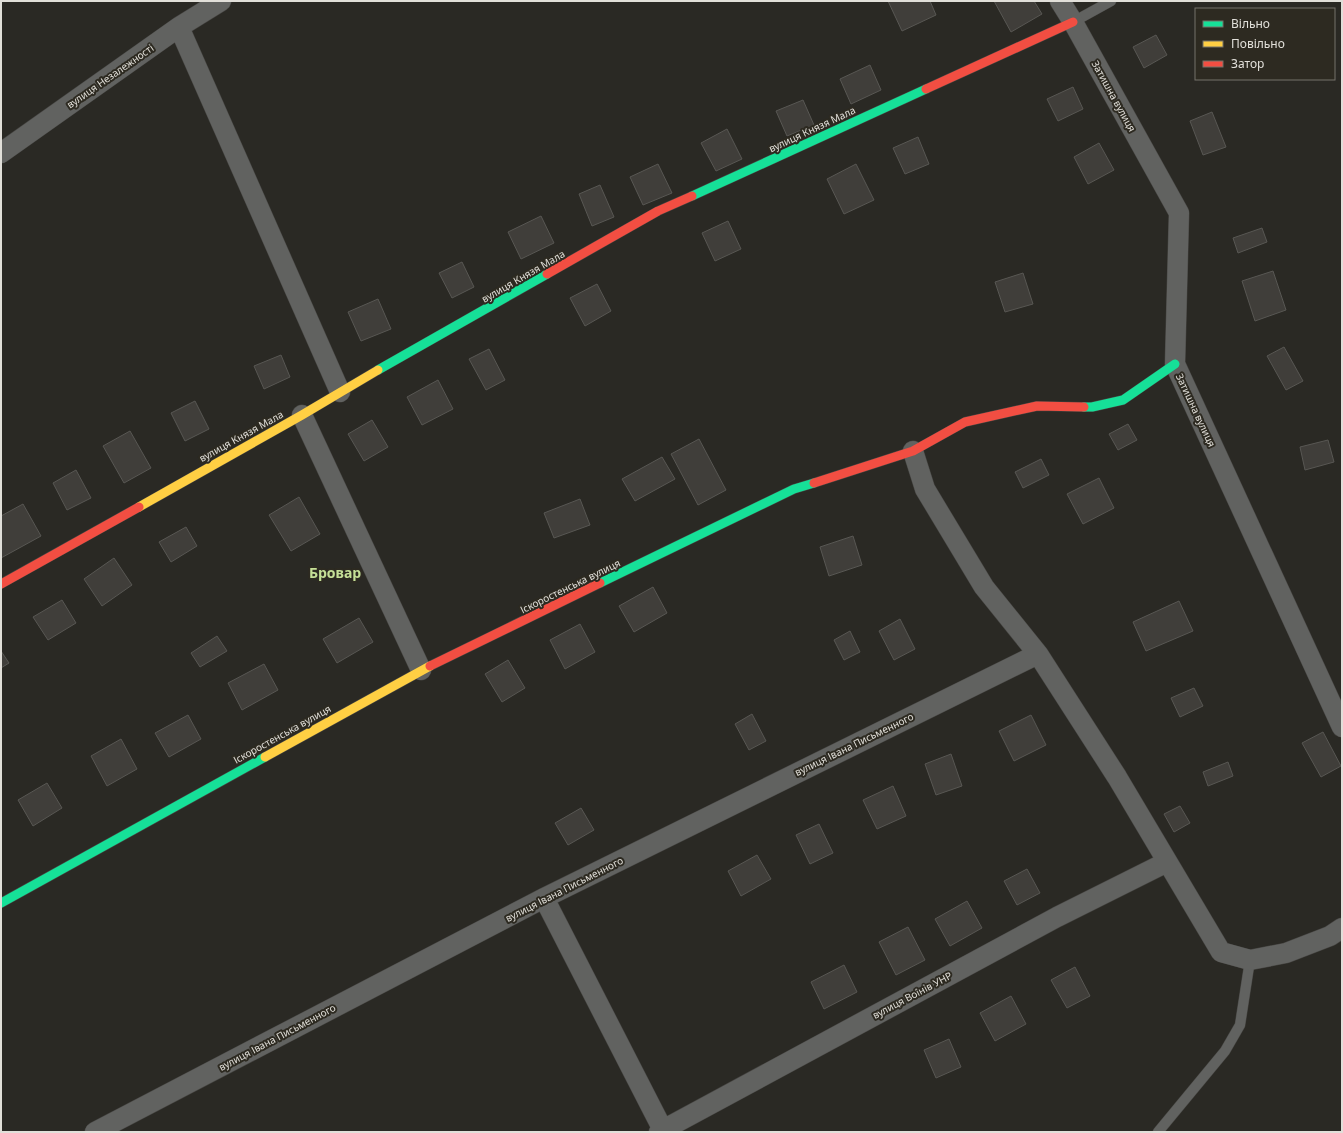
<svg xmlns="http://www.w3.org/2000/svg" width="1343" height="1133" viewBox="0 0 1343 1133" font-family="'Noto Sans',sans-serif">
  <rect width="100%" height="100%" fill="#2a2924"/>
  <path fill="#403e3a" stroke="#585753" d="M 888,1 L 930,1 L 936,15 L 902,31 Z
    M 994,1 L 1034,1 L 1042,14 L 1011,32 Z
    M 1156,35 L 1167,55 L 1144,68 L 1133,47 Z
    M 870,65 L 881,90 L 851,104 L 840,79 Z
    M 1073,87 L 1083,109 L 1058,121 L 1047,99 Z
    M 803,100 L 814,125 L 787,136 L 776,111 Z
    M 1212,112 L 1226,147 L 1203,155 L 1190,121 Z
    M 727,129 L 742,159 L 716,171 L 701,143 Z
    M 918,137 L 929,164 L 905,174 L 893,148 Z
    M 1099,143 L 1114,170 L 1088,184 L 1074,157 Z
    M 658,164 L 672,193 L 643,205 L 630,177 Z
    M 856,164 L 874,200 L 844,214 L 827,179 Z
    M 600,185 L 614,217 L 592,226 L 579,194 Z
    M 541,216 L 554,243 L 521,259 L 508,232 Z
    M 728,221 L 741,249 L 715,261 L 702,233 Z
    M 1262,228 L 1267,242 L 1238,253 L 1233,238 Z
    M 462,262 L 474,287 L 452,298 L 439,273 Z
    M 1273,271 L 1286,310 L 1255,321 L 1242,281 Z
    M 1023,273 L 1033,304 L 1005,312 L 995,282 Z
    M 597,284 L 611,311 L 585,326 L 570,298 Z
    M 378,299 L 391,329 L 361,341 L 348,312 Z
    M 1284,347 L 1303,381 L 1286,390 L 1267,356 Z
    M 489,349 L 505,380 L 486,390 L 469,359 Z
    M 281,355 L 290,377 L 264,389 L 254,366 Z
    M 438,380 L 453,409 L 422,425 L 407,397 Z
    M 195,401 L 209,429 L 185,441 L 171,413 Z
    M 372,420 L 388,447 L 364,461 L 348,434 Z
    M 1128,424 L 1137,440 L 1118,450 L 1109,434 Z
    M 130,431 L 151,468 L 124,483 L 103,446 Z
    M 699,439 L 726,490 L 698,505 L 671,454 Z
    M 1328,440 L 1334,462 L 1305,470 L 1300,447 Z
    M 662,457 L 675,479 L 635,501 L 622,479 Z
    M 1041,459 L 1049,475 L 1023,488 L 1015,472 Z
    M 76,470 L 91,498 L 67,510 L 53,483 Z
    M 1099,478 L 1114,508 L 1083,524 L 1067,494 Z
    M 299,497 L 320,534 L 291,551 L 269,515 Z
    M 580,499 L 590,525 L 554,538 L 544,513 Z
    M 23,504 L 41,536 L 1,558 L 1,516 Z
    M 186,527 L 197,546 L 171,562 L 159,542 Z
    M 853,536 L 862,565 L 829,576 L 820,547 Z
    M 114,558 L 132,585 L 102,606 L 84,579 Z
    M 653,587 L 667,613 L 634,632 L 619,606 Z
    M 62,600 L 76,623 L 48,640 L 33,617 Z
    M 1179,601 L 1193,631 L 1146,651 L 1133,622 Z
    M 359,618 L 373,642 L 337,663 L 323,639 Z
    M 900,619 L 915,649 L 894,660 L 879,631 Z
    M 580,624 L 595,652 L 565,669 L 550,640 Z
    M 850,631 L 860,652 L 844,660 L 834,640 Z
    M 217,636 L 227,651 L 200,667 L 191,653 Z
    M 1,651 L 9,663 L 1,668 Z
    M 508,660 L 525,688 L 502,702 L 485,674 Z
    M 264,664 L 278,690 L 242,710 L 228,683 Z
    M 1194,688 L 1203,706 L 1180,717 L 1171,698 Z
    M 752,714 L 766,741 L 749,750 L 735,724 Z
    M 188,715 L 201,739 L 169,757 L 155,733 Z
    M 1031,715 L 1046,745 L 1014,761 L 999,731 Z
    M 1323,732 L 1341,766 L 1321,777 L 1302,743 Z
    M 121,739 L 137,769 L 107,786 L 91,756 Z
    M 951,754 L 962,786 L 936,795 L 925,764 Z
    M 1228,762 L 1233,776 L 1208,786 L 1203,772 Z
    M 47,783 L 62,808 L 33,826 L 18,800 Z
    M 893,786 L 906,816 L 877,829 L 863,800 Z
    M 1180,806 L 1190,823 L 1174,832 L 1164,814 Z
    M 581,808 L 594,830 L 568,845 L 555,823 Z
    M 819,824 L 833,853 L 810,864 L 796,835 Z
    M 757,855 L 771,879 L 741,896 L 728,871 Z
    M 1027,869 L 1040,893 L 1017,905 L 1004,881 Z
    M 967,901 L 982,928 L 950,946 L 935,919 Z
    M 908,927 L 925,960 L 896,975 L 879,942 Z
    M 844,965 L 857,992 L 824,1009 L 811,982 Z
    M 1075,967 L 1090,996 L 1067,1008 L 1051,980 Z
    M 1011,996 L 1026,1024 L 995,1041 L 980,1013 Z
    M 949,1039 L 961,1067 L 936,1078 L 924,1050 Z"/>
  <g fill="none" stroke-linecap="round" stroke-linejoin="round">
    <g stroke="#464542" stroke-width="11">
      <path id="lane" d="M 1073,22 L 1111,1
        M 1158,1132 L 1225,1051 L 1240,1025 L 1250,960"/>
    </g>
    <g stroke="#464542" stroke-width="21">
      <path id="street" d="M 1060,1 L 1073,22 L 1179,213 L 1175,364 L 1342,727
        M 179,27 L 340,392
        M 1,153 L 179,27 L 221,1
        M 302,415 L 421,670
        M 913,451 L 925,489 L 984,587 L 1038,654 L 1117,777 L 1221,952 L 1250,960 L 1286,953 L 1330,936 L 1342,928
        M 544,898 L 664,1132
        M 95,1132 L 544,898 L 1038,654
        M 659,1132 L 1057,917 L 1167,862"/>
    </g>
    <g stroke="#464542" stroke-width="10">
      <path id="fast" d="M 692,196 L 926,89
        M 378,370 L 547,274
        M 1084,407 L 1092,407 L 1123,400 L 1175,364
        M 600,583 L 794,489 L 814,483
        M 1,903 L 265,757"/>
    </g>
    <g stroke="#464542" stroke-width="10">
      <path id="slow" d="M 139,507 L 302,415 L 378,370
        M 265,757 L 430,666"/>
    </g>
    <g stroke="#464542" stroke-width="10">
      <path id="jam" d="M 926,89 L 1073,22
        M 547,274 L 658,211 L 692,196
        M 814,483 L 913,451 L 965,422 L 1037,406 L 1084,407
        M 1,584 L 139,507
        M 430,666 L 600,583"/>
    </g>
    <use href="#lane" stroke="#616260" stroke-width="10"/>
    <use href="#street" stroke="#616260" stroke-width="20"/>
    <use href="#fast" stroke="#16e098" stroke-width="9"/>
    <use href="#slow" stroke="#ffcf43" stroke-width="9"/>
    <use href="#jam" stroke="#f24e42" stroke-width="9"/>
  </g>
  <g text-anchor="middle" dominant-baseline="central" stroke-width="4" stroke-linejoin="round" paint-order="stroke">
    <g font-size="10" fill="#e1dfd9" stroke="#2d2a21">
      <text transform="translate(110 76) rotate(-35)">вулиця Незалежності</text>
      <text transform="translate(1114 96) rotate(61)">Затишна вулиця</text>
      <text transform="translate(812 129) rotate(-25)">вулиця Князя Мала</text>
      <text transform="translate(523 276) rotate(-30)">вулиця Князя Мала</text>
      <text transform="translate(1196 410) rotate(65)">Затишна вулиця</text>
      <text transform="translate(241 436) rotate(-29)">вулиця Князя Мала</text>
      <text transform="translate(570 586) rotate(-26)">Іскоростенська вулиця</text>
      <text transform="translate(282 734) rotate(-29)">Іскоростенська вулиця</text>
      <text transform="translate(854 744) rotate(-26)">вулиця Івана Письменного</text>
      <text transform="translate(564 889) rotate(-27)">вулиця Івана Письменного</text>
      <text transform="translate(912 995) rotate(-28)">вулиця Воїнів УНР</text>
      <text transform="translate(277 1037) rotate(-28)">вулиця Івана Письменного</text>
    </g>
    <g font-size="14" font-weight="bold" fill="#c6e097" stroke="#2d2a21">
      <text x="335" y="572">Бровар</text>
    </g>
  </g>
  <rect width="1343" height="1133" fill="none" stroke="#e1dfd9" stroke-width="4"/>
  <rect x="1195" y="8" width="140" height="72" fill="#2d2a21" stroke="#75726b"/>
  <rect x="1203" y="21" width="20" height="6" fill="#16e098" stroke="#75726b"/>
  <text x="1231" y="28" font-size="12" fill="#e1dfd9">Вільно</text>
  <rect x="1203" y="41" width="20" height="6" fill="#ffcf43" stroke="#75726b"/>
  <text x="1231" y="48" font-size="12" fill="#e1dfd9">Повільно</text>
  <rect x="1203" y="61" width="20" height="6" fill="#f24e42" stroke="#75726b"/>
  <text x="1231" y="68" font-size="12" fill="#e1dfd9">Затор</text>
</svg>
